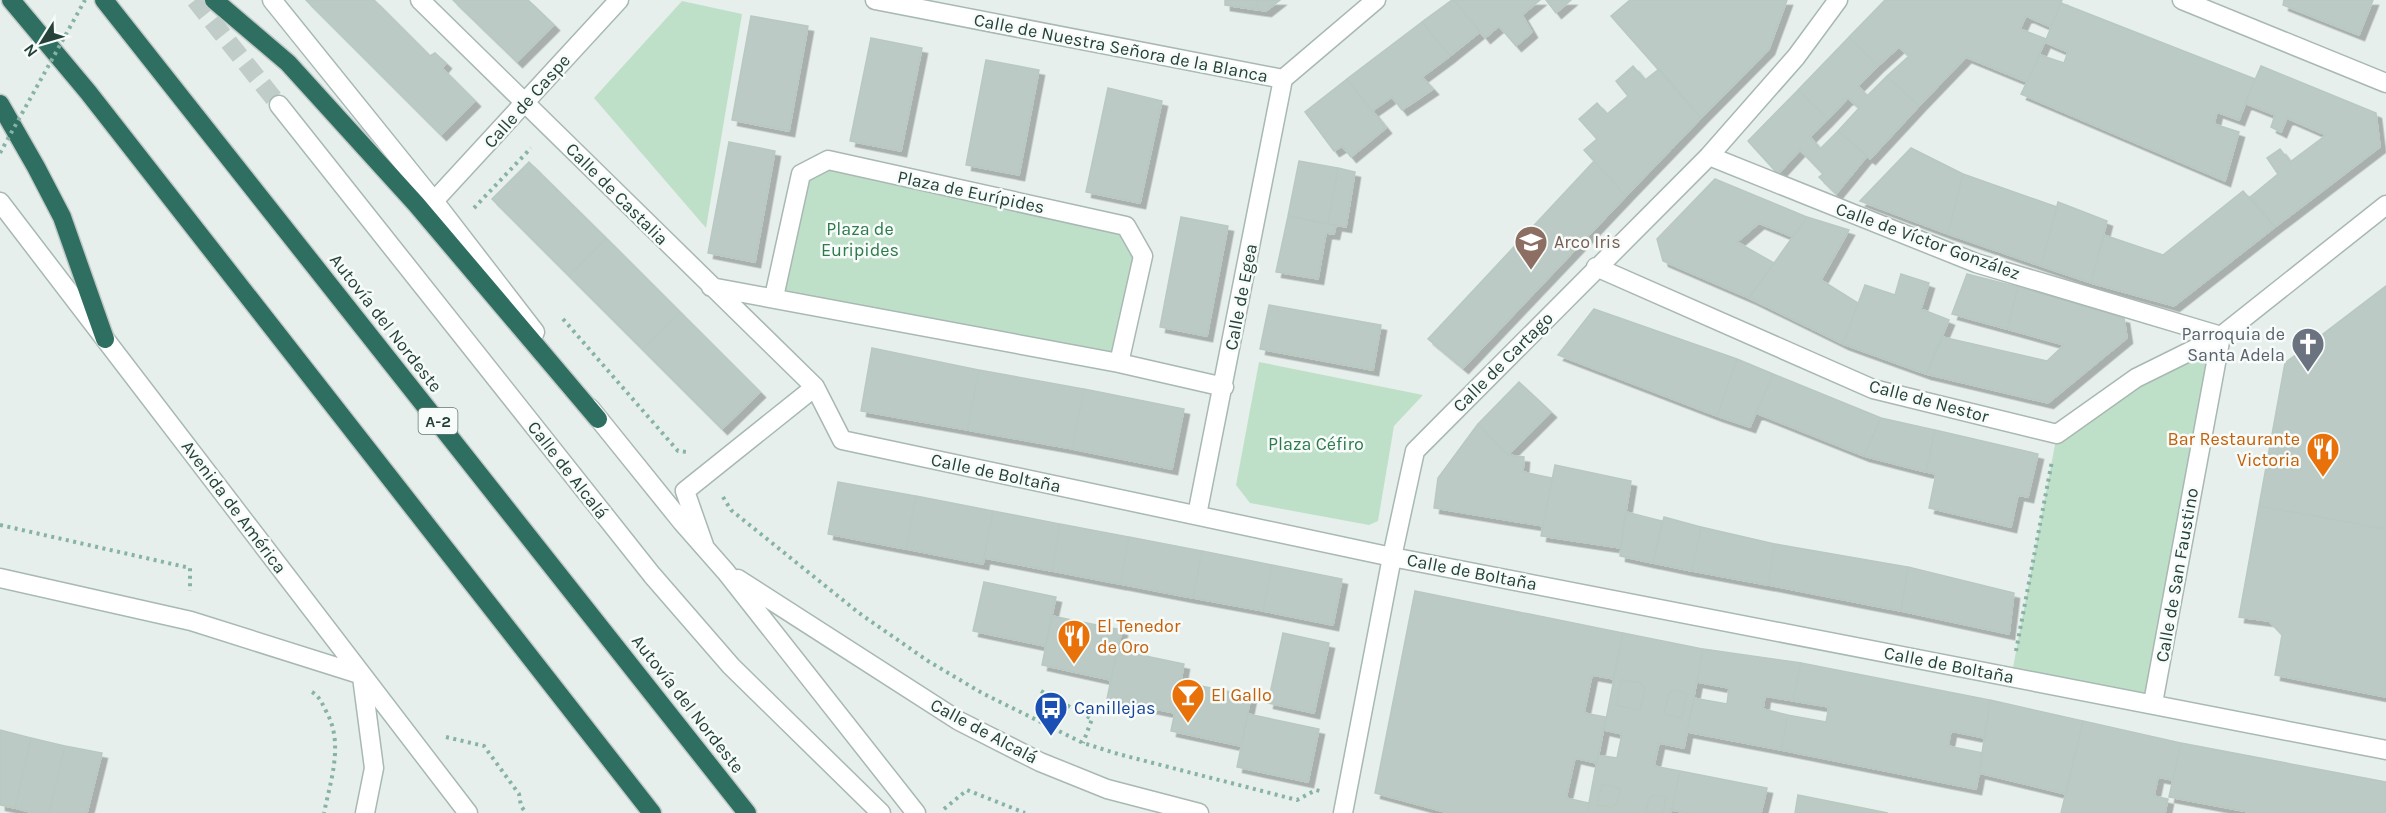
<svg xmlns="http://www.w3.org/2000/svg" width="2386" height="813" viewBox="0 0 2386 813" font-family="Karla,sans-serif">
  <defs>
    <filter id="shadow"><feDropShadow dx="5.5" dy="5.5" stdDeviation="0" flood-color="#0004"/></filter>
  </defs>
  <rect width="100%" height="100%" fill="#e6efeb"/>
  <path fill="#bfe0c8" d="M 682,1 L 742,14 L 706,228 L 594,98 Z
    M 831,167 L 1120,232 L 1135,260 L 1115,353 L 781,290 L 808,181 Z
    M 2221,336 L 2153,703 L 2011,678 L 2057,434 Z
    M 1259,362 L 1423,395 L 1394,426 L 1378,521 L 1369,525 L 1250,503 L 1236,485 Z"/>
  <path fill="#bbcac4" stroke="#b8c9c2" stroke-width="1.5" fill-rule="evenodd" filter="url(#shadow)" d="M 306,0 L 374,0 L 430,56 L 435,53 L 446,63 L 442,68 L 475,101 L 441,135 Z
    M 453,0 L 528,0 L 554,25 L 517,62 Z
    M 1225,0 L 1256,0 L 1259,10 L 1225,5 Z
    M 1256,0 L 1280,0 L 1266,11 L 1259,10 Z
    M 1452,0 L 1454,0 L 1480,32 L 1450,56 L 1422,22 Z
    M 1454,0 L 1540,0 L 1522,15 L 1532,32 L 1516,46 L 1499,26 L 1485,38 Z
    M 1546,0 L 1571,0 L 1556,13 Z
    M 1630,0 L 1787,0 L 1769,49 L 1701,118 L 1611,16 Z
    M 1885,0 L 2062,0 L 2051,27 L 2026,16 L 2020,29 L 2046,39 L 2027,82 L 1966,57 L 1919,106 L 1887,76 L 1909,56 L 1899,47 L 1878,66 L 1849,37 Z
    M 2284,0 L 2373,0 L 2359,35 L 2283,5 Z
    M 2061,3 L 2255,79 L 2239,120 L 2217,112 L 2214,124 L 2239,132 L 2225,181 L 2021,94 L 2040,55 L 2064,63 L 2068,52 L 2045,42 Z
    M 751,16 L 808,26 L 789,131 L 732,120 Z
    M 1422,22 L 1450,56 L 1422,77 L 1433,89 L 1402,110 L 1392,97 L 1372,111 L 1347,79 Z
    M 1849,37 L 1878,66 L 1858,86 L 1867,96 L 1887,76 L 1919,106 L 1870,159 L 1838,131 L 1859,108 L 1848,98 L 1828,119 L 1798,90 Z
    M 871,38 L 922,48 L 901,151 L 850,141 Z
    M 986,60 L 1039,70 L 1019,175 L 966,165 Z
    M 1633,66 L 1645,80 L 1659,69 L 1701,118 L 1626,196 L 1584,150 L 1597,139 L 1579,119 L 1597,103 L 1607,114 L 1628,96 L 1616,81 Z
    M 2261,66 L 2376,113 L 2380,147 L 2275,227 L 2250,197 L 2278,174 L 2267,158 L 2280,149 L 2290,162 L 2326,135 L 2287,118 L 2281,132 L 2271,127 L 2275,115 L 2245,103 Z
    M 1347,79 L 1386,128 L 1351,157 L 1342,146 L 1334,151 L 1305,112 Z
    M 1108,88 L 1162,101 L 1140,203 L 1086,192 Z
    M 1798,90 L 1828,119 L 1810,137 L 1820,149 L 1838,131 L 1867,156 L 1836,194 L 1819,177 L 1823,174 L 1800,150 L 1778,174 L 1748,141 Z
    M 729,142 L 775,151 L 755,262 L 708,253 Z
    M 1911,148 L 1963,174 L 1948,234 L 1860,201 Z
    M 1299,161 L 1338,168 L 1328,224 L 1288,216 Z
    M 1594,161 L 1626,196 L 1463,368 L 1428,339 Z
    M 529,162 L 606,238 L 569,276 L 492,199 Z
    M 1338,168 L 1355,172 L 1346,227 L 1328,224 Z
    M 1963,174 L 2057,207 L 2041,266 L 1948,234 Z
    M 1715,179 L 1807,217 L 1793,237 L 1759,223 L 1737,242 L 1774,263 L 1749,298 L 1663,261 L 1657,239 Z
    M 2243,191 L 2275,227 L 2174,306 L 2091,283 L 2104,235 L 2163,255 Z
    M 2058,202 L 2107,221 L 2091,283 L 2041,266 Z
    M 1288,216 L 1336,225 L 1334,234 L 1326,233 L 1318,279 L 1276,272 Z
    M 1181,217 L 1228,226 L 1207,336 L 1160,327 Z
    M 1807,217 L 1849,230 L 1821,280 L 1858,303 L 1843,344 L 1749,298 Z
    M 606,238 L 680,312 L 642,349 L 569,276 Z
    M 1901,274 L 1929,283 L 1921,309 L 1949,320 L 1926,374 L 1843,344 L 1865,285 L 1895,295 Z
    M 1967,274 L 2018,287 L 2007,329 L 1952,314 Z
    M 2386,286 L 2386,529 L 2259,506 L 2285,363 Z
    M 2018,287 L 2124,318 L 2127,338 L 2048,403 L 1926,374 L 1943,337 L 2047,361 L 2064,345 L 2007,329 Z
    M 1269,305 L 1381,325 L 1373,370 L 1260,349 Z
    M 1594,309 L 1737,359 L 1717,416 L 1558,355 Z
    M 680,312 L 760,392 L 722,429 L 642,349 Z
    M 872,348 L 979,370 L 967,430 L 861,411 Z
    M 1737,359 L 1773,374 L 1750,427 L 1717,416 Z
    M 979,370 L 1084,389 L 1072,449 L 967,430 Z
    M 1773,374 L 1881,418 L 1864,456 L 1756,413 Z
    M 1519,382 L 1551,412 L 1508,455 L 1478,424 Z
    M 1084,389 L 1184,409 L 1172,469 L 1072,449 Z
    M 1881,418 L 1935,430 L 1926,472 L 1864,456 Z
    M 1478,424 L 1508,455 L 1524,457 L 1523,472 L 1552,478 L 1543,526 L 1434,508 L 1438,478 Z
    M 1935,430 L 2038,454 L 2028,497 L 2018,495 L 2011,527 L 1929,508 L 1936,474 L 1926,472 Z
    M 1555,465 L 1631,481 L 1620,548 L 1541,536 Z
    M 838,482 L 916,496 L 906,549 L 828,534 Z
    M 916,496 L 993,511 L 983,564 L 906,549 Z
    M 2259,506 L 2386,529 L 2386,697 L 2275,675 L 2282,635 L 2269,621 L 2239,617 Z
    M 993,511 L 1060,524 L 1052,571 L 984,558 Z
    M 1626,512 L 1662,521 L 1653,563 L 1620,556 Z
    M 1664,517 L 1701,527 L 1692,571 L 1653,563 Z
    M 1060,524 L 1129,537 L 1120,584 L 1052,571 Z
    M 1701,527 L 1775,544 L 1768,585 L 1692,571 Z
    M 1129,537 L 1202,551 L 1193,598 L 1120,584 Z
    M 1775,544 L 1908,567 L 1901,611 L 1768,585 Z
    M 1202,551 L 1272,565 L 1263,611 L 1193,598 Z
    M 1272,565 L 1342,579 L 1333,625 L 1263,611 Z
    M 1908,567 L 2014,593 L 2009,634 L 1901,611 Z
    M 984,582 L 1056,597 L 1045,646 L 973,631 Z
    M 1415,591 L 1623,633 L 1613,679 L 1592,675 L 1584,713 L 1606,717 L 1597,763 L 1575,758 L 1566,798 L 1589,803 L 1587,813 L 1449,813 L 1375,793 Z
    M 1052,616 L 1122,630 L 1111,680 L 1042,665 Z
    M 1283,633 L 1329,643 L 1314,713 L 1268,703 Z
    M 1623,633 L 1703,649 L 1684,748 L 1659,743 L 1654,766 L 1680,771 L 1671,813 L 1663,813 L 1666,797 L 1654,795 L 1649,798 L 1646,810 L 1648,813 L 1587,813 L 1598,755 L 1617,758 L 1622,734 L 1604,730 ZM 1621,680 L 1641,683 L 1645,689 L 1640,710 L 1616,705 ZM 1674,690 L 1687,693 L 1682,718 L 1664,714 L 1669,694 ZM 1602,784 L 1620,788 L 1617,804 L 1612,807 L 1597,805 Z
    M 1703,649 L 1801,663 L 1793,701 L 1765,696 L 1763,709 L 1788,715 L 1781,750 L 1687,732 L 1694,698 L 1727,704 L 1729,688 L 1697,682 Z
    M 1117,650 L 1184,664 L 1175,713 L 1107,699 Z
    M 1801,663 L 1990,700 L 1985,738 L 1951,731 L 1948,746 L 1983,753 L 1976,789 L 1781,750 L 1788,715 L 1826,722 L 1829,707 L 1793,701 Z
    M 1621,680 L 1641,683 L 1645,689 L 1640,710 L 1616,705 Z
    M 1181,682 L 1251,696 L 1241,746 L 1171,731 Z
    M 1674,690 L 1687,693 L 1682,718 L 1664,714 L 1669,694 Z
    M 1990,700 L 2083,721 L 2066,794 L 1979,773 Z
    M 1248,714 L 1319,729 L 1308,782 L 1237,767 Z
    M 2083,721 L 2181,743 L 2173,780 L 2158,777 L 2154,796 L 2168,799 L 2165,813 L 2061,813 Z
    M 0,730 L 31,738 L 15,808 L 0,805 Z
    M 31,738 L 65,746 L 49,813 L 34,813 L 15,808 Z
    M 2181,743 L 2386,782 L 2386,813 L 2254,813 L 2169,797 Z
    M 65,746 L 102,753 L 87,813 L 49,813 Z
    M 1680,771 L 1767,788 L 1761,813 L 1687,813 L 1672,810 Z
    M 1602,784 L 1620,788 L 1617,804 L 1612,807 L 1597,805 Z
    M 1654,795 L 1666,797 L 1663,813 L 1648,813 L 1646,810 L 1649,798 Z
    M 1798,795 L 1888,813 L 1795,813 Z"/>
  <g fill="none" stroke-linecap="round" stroke-linejoin="round">
    <path stroke="#bfccc8" stroke-width="18" stroke-dasharray="18 9" stroke-linecap="butt" d="M 195,0 L 279,105"/>
    <g stroke="#a8b8b2" stroke-width="21">
      <path id="minor" d="M 272,0 L 434,201 L 535,332
        M 420,0 L 815,387
        M 875,0 L 1283,79 L 1376,0
        M 2182,0 L 2386,83
        M 279,105 L 652,575 L 731,666 L 881,813
        M 1709,156 L 1976,263 L 2221,336
        M 434,201 L 619,0
        M 0,202 L 468,813
        M 1596,267 L 1873,389 L 2057,434 L 2136,378 L 2221,336 L 2386,205
        M 711,287 L 1119,363 L 1224,387
        M 774,297 L 801,174 L 828,160 L 1126,226 L 1143,256 L 1119,363
        M 590,408 L 682,522 L 726,572 L 916,813
        M 1197,515 L 1283,79
        M 705,548 L 685,491 L 815,387 L 842,440 L 1392,557 L 2386,750
        M 0,578 L 191,621 L 362,675
        M 738,579 L 959,721 L 1040,762 L 1107,789 L 1199,813
        M 362,677 L 374,768 L 365,813
        M 2153,703 L 2221,336
        M 1343,813 L 1392,557 L 1415,451 L 1709,156 L 1796,57 L 1838,0"/>
    </g>
    <g stroke="#c2cac8" stroke-width="21">
      <path id="highway" d="M 11,0 L 88,92 L 652,813
        M 104,0 L 747,813
        M 214,0 L 288,63 L 416,204 L 598,419
        M 0,104 L 36,167 L 62,217 L 105,339"/>
    </g>
    <path stroke="#86b3a5" stroke-width="4" stroke-dasharray="3 4.5" stroke-linecap="butt" d="M 474,208 L 531,148
      M 563,319 L 678,451 L 687,452
      M 723,497 L 731,510 L 859,613 L 928,661 L 982,693 L 1083,743 L 1118,754 L 1297,800 L 1316,790 L 1320,791
      M 0,525 L 190,568 L 190,591
      M 2016,651 L 2052,461
      M 1041,691 L 1092,719 L 1083,743
      M 312,692 C 319,696 322,703 326,711 C 344,743 331,779 324,813
      M 446,737 L 484,746 L 519,794 L 521,806 L 526,813
      M 944,809 L 967,790 L 1025,813"/>
    <use href="#minor" stroke="#fff" stroke-width="18"/>
    <use href="#highway" stroke="#2f6f62" stroke-width="18"/>
    <path stroke="#86b3a5" stroke-width="4" stroke-dasharray="3 4.5" stroke-linecap="butt" d="M 0,153 L 85,0"/>
  </g>
  <defs>
    <g id="school-pin" transform="scale(1.725)"><path d="M0 17L-7.5 6A9.5 9.5 0 1 1 7.5 6Z" fill="#8d6e63" stroke="#f7fbf9"/><path d="M0-5L7-2L0 1L-7-2ZM-4 1L0 2.5L4 1V4Q0 6-4 4Z" fill="#fff"/></g>
    <g id="church-pin" transform="scale(1.725)"><path d="M0 17L-7.5 6A9.5 9.5 0 1 1 7.5 6Z" fill="#6b7280" stroke="#f7fbf9"/><path d="M-1.2-6h2.4v3.5h3.3v2.4h-3.3V6h-2.4V-.1h-3.3v-2.4h3.3Z" fill="#fff"/></g>
    <g id="restaurant-pin" transform="scale(1.725)"><path d="M0 17L-7.5 6A9.5 9.5 0 1 1 7.5 6Z" fill="#e8710a" stroke="#f7fbf9"/><path d="M-5-6h1v4h1v-4h1v4h1v-4h1v5L-1.5 .5V6h-2V.5L-5-1ZM5-6V6H3V1.5H1.5Q1.5-4 5-6Z" fill="#fff"/></g>
    <g id="bar-pin" transform="scale(1.725)"><path d="M0 17L-7.5 6A9.5 9.5 0 1 1 7.5 6Z" fill="#e8710a" stroke="#f7fbf9"/><path d="M-6-5H6L.8 .8V4.5H3.5V6h-7V4.5H-.8V.8Z" fill="#fff"/></g>
    <g id="bus-pin" transform="scale(1.725)"><path d="M0 17L-7.5 6A9.5 9.5 0 1 1 7.5 6Z" fill="#1a4fb4" stroke="#f7fbf9"/><path d="M-5-6H5V4H4V6H2V4H-2V6H-4V4H-5ZM-3.5-4V0h7V-4ZM-3.5 1.2v1.5H-2V1.2ZM2 1.2v1.5H3.5V1.2Z" fill="#fff"/></g>
  </defs>
  <g fill-rule="evenodd">
    <use href="#school-pin" x="1531" y="242"/>
    <use href="#church-pin" x="2308" y="344"/>
    <use href="#restaurant-pin" x="2323" y="449"/>
    <use href="#restaurant-pin" x="1074" y="636"/>
    <use href="#bar-pin" x="1188" y="695"/>
    <use href="#bus-pin" x="1051" y="708"/>
  </g>
  <g text-anchor="middle" dominant-baseline="central" stroke-width="5" stroke-linejoin="round" paint-order="stroke">
    <rect fill="#f7fbf9" stroke="#637a73" stroke-width="1.5" x="418.5" y="408" width="39" height="26" rx="4.5"/>
    <g font-size="16" font-weight="bold" fill="#24423a">
      <text x="438" y="421">A-2</text>
    </g>
    <g font-size="18" fill="#24423a" stroke="#f7fbf9">
      <text transform="translate(1121 48) rotate(11)">Calle de Nuestra Señora de la Blanca</text>
      <text transform="translate(527 101) rotate(-48)">Calle de Caspe</text>
      <text transform="translate(971 192) rotate(12)">Plaza de Eurípides</text>
      <text transform="translate(617 194) rotate(45)">Calle de Castalia</text>
      <text transform="translate(1928 241) rotate(20)">Calle de Víctor González</text>
      <text transform="translate(1241 297) rotate(-79)">Calle de Egea</text>
      <text transform="translate(386 323) rotate(52)">Autovía del Nordeste</text>
      <text transform="translate(1503 362) rotate(-45)">Calle de Cartago</text>
      <text transform="translate(1929 401) rotate(15)">Calle de Nestor</text>
      <text transform="translate(568 470) rotate(52)">Calle de Alcalá</text>
      <text transform="translate(996 473) rotate(12)">Calle de Boltaña</text>
      <text transform="translate(234 507) rotate(53)">Avenida de América</text>
      <text transform="translate(1472 572) rotate(11)">Calle de Boltaña</text>
      <text transform="translate(2177 575) rotate(-80)">Calle de San Faustino</text>
      <text transform="translate(1949 665) rotate(11)">Calle de Boltaña</text>
      <text transform="translate(688 704) rotate(52)">Autovía del Nordeste</text>
      <text transform="translate(984 731) rotate(28)">Calle de Alcalá</text>
    </g>
    <g font-size="18" fill="#2d7a4b" stroke="#f7fbf9">
      <text x="860" y="229">Plaza de<tspan x="860" dy="21">Euripides</tspan></text>
      <text x="1316" y="444">Plaza Céfiro</text>
    </g>
    <g font-size="18" fill="#785e54" stroke="#f7fbf9" text-anchor="start">
      <text x="1554" y="242">Arco Iris</text>
    </g>
    <g font-size="18" fill="#5b616d" stroke="#f7fbf9" text-anchor="end">
      <text x="2285" y="334">Parroquia de<tspan x="2285" dy="21">Santa Adela</tspan></text>
    </g>
    <g font-size="18" fill="#c56008" stroke="#f7fbf9" text-anchor="start">
      <text x="2300" y="439" text-anchor="end">Bar Restaurante<tspan x="2300" dy="21">Victoria</tspan></text>
      <text x="1097" y="626">El Tenedor<tspan x="1097" dy="21">de Oro</tspan></text>
      <text x="1211" y="695">El Gallo</text>
    </g>
    <g font-size="18" fill="#164399" stroke="#f7fbf9" text-anchor="start">
      <text x="1074" y="708">Canillejas</text>
    </g>
  </g>
  <g transform="translate(42 42) rotate(233)" stroke="#f7fbf9" stroke-width="4.5" paint-order="stroke">
  <path d="M0-4.5L10 22L0 15L-10 22Z" fill="#24423a"/>
  <text y="-9" font-size="16" font-weight="bold" text-anchor="middle" fill="#24423a">N</text>
  </g>
</svg>
